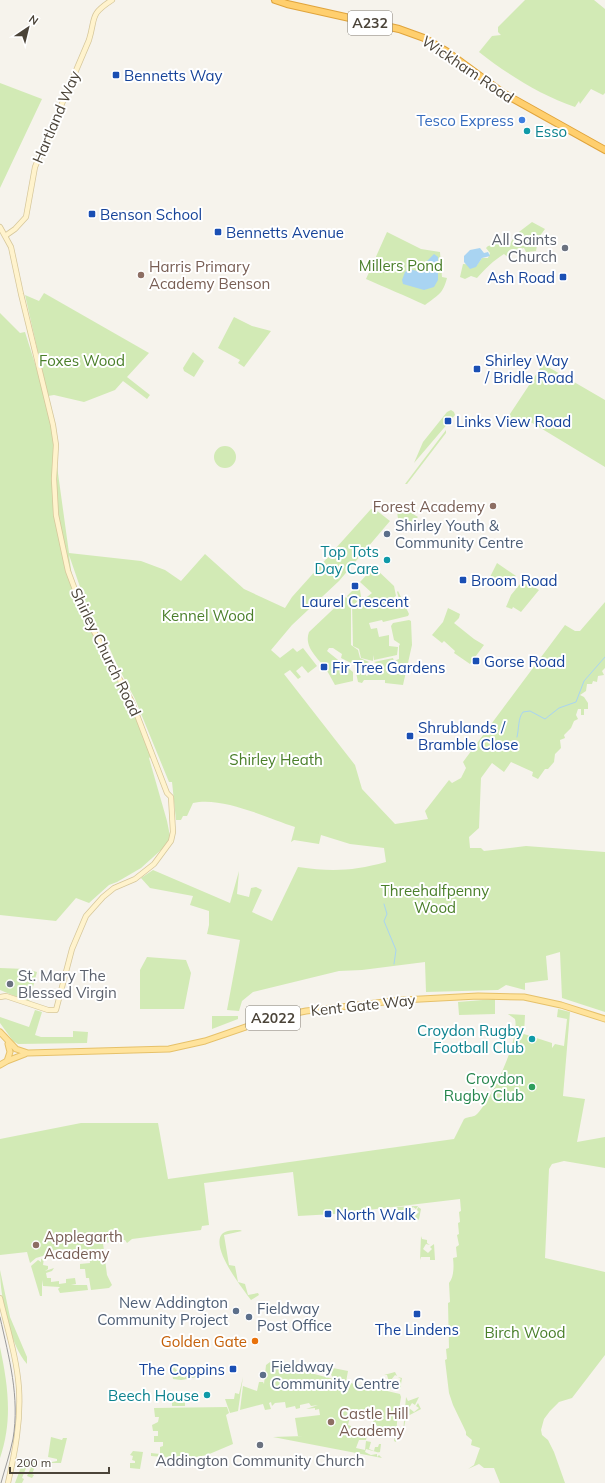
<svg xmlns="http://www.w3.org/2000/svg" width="605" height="1483" viewBox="0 0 605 1483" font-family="Mulish,sans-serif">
  <rect width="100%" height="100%" fill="#f6f3ec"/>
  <path fill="#d2eab5" d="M 525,0 L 594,0 L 605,9 L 605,93 L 603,95 L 591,89 L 580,104 L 579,101 L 575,107 C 540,95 507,74 479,52 L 492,36 L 501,35 L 498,32 L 498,27 Z
    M 0,83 L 42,99 L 0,188 Z
    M 532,222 L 545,229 L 539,237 L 534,237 L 532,240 L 533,243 L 537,246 L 536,251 L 526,252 L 524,248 L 520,249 L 518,253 L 513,253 L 509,258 L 504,254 C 494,260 484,270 477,278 L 471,276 L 465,279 L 460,277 L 463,264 L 477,265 L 482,258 L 488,258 L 490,253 L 486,248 L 488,246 L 500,243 L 510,244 L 515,235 Z
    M 387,232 L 421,249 L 440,252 L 442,277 L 447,278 C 443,294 438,295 425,305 C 404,295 386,288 366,279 Z
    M 44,293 L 149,353 L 127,377 L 150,395 L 147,399 L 123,381 L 115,390 L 84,402 L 54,395 L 48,396 L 25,295 L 39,301 Z
    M 0,313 L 20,333 L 25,332 L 49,408 L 69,553 L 141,561 L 165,570 L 181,581 L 205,554 L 244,589 L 285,608 L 292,597 L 371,509 L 376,510 L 390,521 L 339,581 L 292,625 L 271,650 L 280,658 L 293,648 L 297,652 L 303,648 L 317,666 L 308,673 L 302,666 L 296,671 L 301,677 L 298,679 L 290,670 L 284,674 L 355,765 L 362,789 L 395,824 L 428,819 L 425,811 L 449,780 L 452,783 L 461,778 L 466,768 L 463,762 L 565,625 L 575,631 L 580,631 L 605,602 L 605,668 L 602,671 L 604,675 L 598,676 L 597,682 L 593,681 L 592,684 L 587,684 L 586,691 L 580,695 L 584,697 L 588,703 L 588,709 L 584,709 L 584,715 L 581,715 L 581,709 L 578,709 L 576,715 L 578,719 L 574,721 L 571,728 L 564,735 L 565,738 L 560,740 L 561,748 L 555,754 L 554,762 L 548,769 L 545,769 L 538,779 L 532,776 L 533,772 L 511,762 L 504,772 L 492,763 L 481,778 L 479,828 L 469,837 L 470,848 L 481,848 L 484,851 L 526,846 L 605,852 L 605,1012 L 562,998 L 560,952 L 546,956 L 548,980 L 525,983 L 525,990 L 506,985 L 498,990 L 426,992 L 425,962 L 362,970 L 339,971 L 253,992 L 242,1001 L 239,1011 L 227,1010 L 240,940 L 207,934 L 209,925 L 209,911 L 190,905 L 193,896 L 150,888 L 141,878 L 153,870 L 230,903 L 239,871 L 237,894 L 249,897 L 251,888 L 256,887 L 262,890 L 252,912 L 272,921 L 298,867 C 332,872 353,871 386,862 L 384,848 L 350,844 L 321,835 L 319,844 L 294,840 L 291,842 L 295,827 C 267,818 222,796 193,803 L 187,816 L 183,816 L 181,820 L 176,820 L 172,782 L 169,782 L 135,699 L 116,663 L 109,647 L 89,613 L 69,555 L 73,584 L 109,662 L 110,668 L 112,666 L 133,709 L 152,756 L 149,758 L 167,821 L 171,841 L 141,868 L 117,882 L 109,885 L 89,903 L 76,898 L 56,921 L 0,915 Z
    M 234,317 L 252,326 L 271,331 L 244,367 L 238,363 L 240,360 L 218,348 Z
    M 193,352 L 204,361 L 194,377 L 184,371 L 183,368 Z
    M 543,364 L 605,400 L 605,467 L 524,418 L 520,423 L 508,417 Z
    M 451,410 L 454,412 L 455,415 L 414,463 L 423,442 L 447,412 Z
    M 446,430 L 446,433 L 407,484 L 405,484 Z
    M214 457a11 11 0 1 1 22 0a11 11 0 1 1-22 0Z
    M 398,505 L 418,517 L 404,530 C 398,524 396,513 398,505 Z
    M 497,563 L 516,576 L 513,581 L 501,588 L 487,583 Z
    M 374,567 L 394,586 L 396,596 L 391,599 L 389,605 L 398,604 L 401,606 L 397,592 L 398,591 L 409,614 L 408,616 L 383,622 L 382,620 L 369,623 L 371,629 L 377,628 L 379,637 L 389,635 L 389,646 L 398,647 L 397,655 L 374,660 L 373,655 L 373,661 L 361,658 L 359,649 L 353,646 L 352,603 L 347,596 L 357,586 L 360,590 L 361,597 L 356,603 L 356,607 L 363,603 L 363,600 L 372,593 L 360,582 Z
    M 520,584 L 529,584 L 539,590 L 521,612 L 513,607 L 512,609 L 506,607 L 511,595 Z
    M 346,597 L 351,604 L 351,645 L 358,650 L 360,658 L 369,662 L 365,664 L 367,669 L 364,673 L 367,676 L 370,672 L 375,672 L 378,664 L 374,662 L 393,658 L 394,661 L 399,659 L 399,646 L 400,644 L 394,640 L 391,626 L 393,623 L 409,620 L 411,621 L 412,645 L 403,685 L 385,683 L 385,680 L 364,680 L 362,683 L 358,682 L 355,668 L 357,664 L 354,661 L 351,663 L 341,658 L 342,654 L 333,648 L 329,648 L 327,651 L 353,672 L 353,681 L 335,685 C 332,680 330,675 327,671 C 320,659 303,648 309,632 Z
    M 448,608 L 460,614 L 459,618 L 454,623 L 474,639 L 484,645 L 470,664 L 454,653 L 455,651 L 444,641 L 442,643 L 432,635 L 443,622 Z
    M 147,957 L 186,960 L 191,973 L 184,1009 L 140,1009 L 140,970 Z
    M 0,968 L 26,969 L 37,972 L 29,1002 L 0,990 Z
    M 495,999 L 495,1014 L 459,1015 L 458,1002 Z
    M 558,1009 L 570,1012 L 563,1096 L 585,1099 L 577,1142 L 605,1137 L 605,1168 L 564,1161 L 552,1164 L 549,1169 L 545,1258 L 605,1272 L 605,1355 L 572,1398 L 559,1402 L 550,1411 L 544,1419 L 541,1430 L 542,1435 L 548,1440 L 554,1452 L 565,1483 L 500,1483 L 494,1468 L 484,1468 L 479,1464 L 468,1469 L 474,1465 L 480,1448 L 471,1445 L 472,1440 L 466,1435 L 466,1432 L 453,1405 L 449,1393 L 445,1360 L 447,1359 L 446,1349 L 449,1348 L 448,1303 L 450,1302 L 449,1283 C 454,1277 454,1266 453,1258 L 457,1257 L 456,1247 L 459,1245 L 457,1235 L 459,1234 L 458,1223 L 460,1222 L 459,1212 L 461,1211 L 460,1199 L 334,1214 L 298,1216 L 293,1172 L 204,1183 L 209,1225 L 202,1226 L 201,1230 L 132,1239 L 127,1243 L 125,1240 L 122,1240 L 121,1244 L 120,1241 L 103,1243 L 107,1275 L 112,1285 L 109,1288 L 91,1290 L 89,1278 L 86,1278 L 85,1269 L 80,1269 L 80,1264 L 90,1263 L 89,1254 L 80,1255 L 81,1250 L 76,1250 L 76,1256 L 70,1257 L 69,1249 L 54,1250 L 54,1253 L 53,1250 L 46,1251 L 46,1255 L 36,1258 L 30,1263 L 27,1252 L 0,1255 L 0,1139 L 81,1123 L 158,1123 L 168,1179 L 454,1139 L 464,1119 C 469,1116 474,1118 478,1113 C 492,1098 520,1039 515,1019 L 508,1014 L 525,1015 L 524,1034 L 552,1043 L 552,1048 L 555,1044 L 564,1046 L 567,1019 L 557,1017 Z
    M 35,1010 L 42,1012 L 35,1035 L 41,1037 L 73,1037 L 73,1031 L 88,1032 L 87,1043 L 18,1044 L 13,1041 L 0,1023 L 0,1017 L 29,1027 Z
    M 212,1016 L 238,1016 L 238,1019 L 212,1029 Z
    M 418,1206 L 416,1209 L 413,1207 L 410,1212 L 415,1216 L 419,1212 L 417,1210 L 418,1207 L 421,1209 L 419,1219 L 416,1222 L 404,1213 L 394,1209 L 394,1207 Z
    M 240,1230 L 242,1231 L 224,1235 L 229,1265 L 235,1266 L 238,1282 L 245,1284 L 248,1295 L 258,1293 L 259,1295 L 251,1300 C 243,1289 210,1248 222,1234 C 226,1230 234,1230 240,1230 Z
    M 421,1236 L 422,1239 L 427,1240 L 427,1243 L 430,1245 L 426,1244 L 423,1249 L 428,1253 L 432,1249 L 430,1247 L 434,1244 L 435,1260 L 430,1260 L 430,1257 L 421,1257 L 420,1260 Z
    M 44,1258 L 43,1265 L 48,1266 L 48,1269 L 45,1271 L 54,1268 L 52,1271 L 46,1273 L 47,1278 L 51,1278 L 51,1282 L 59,1281 L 59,1284 L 66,1283 L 66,1279 L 75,1278 L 76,1284 L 71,1285 L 87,1285 L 88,1290 L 60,1293 L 58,1289 L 60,1287 L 43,1286 L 42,1280 L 42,1296 L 40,1296 L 31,1266 L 38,1260 L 41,1262 L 41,1259 Z
    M 0,1270 L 10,1317 L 27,1357 L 27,1364 C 10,1345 0,1296 0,1270 Z
    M 0,1347 C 8,1385 13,1420 0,1458 Z
    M 270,1362 L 333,1379 L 328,1367 L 348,1371 L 346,1382 L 372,1388 L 379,1385 L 383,1390 L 400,1394 L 401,1397 L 397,1422 L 396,1442 L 394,1441 L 395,1434 L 392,1430 L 378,1427 L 368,1415 L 348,1410 L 347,1415 L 350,1416 L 348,1425 L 351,1426 L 350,1434 L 355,1434 L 355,1436 L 362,1437 L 363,1435 L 367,1436 L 366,1440 L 359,1440 L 356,1448 L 365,1450 L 366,1441 L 371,1442 L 369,1449 L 374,1451 L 375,1447 L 378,1447 L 379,1444 L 381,1444 L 380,1452 L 378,1452 L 380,1453 L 366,1449 L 365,1452 L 371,1455 L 377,1454 L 377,1457 L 379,1455 L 382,1458 L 273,1437 L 303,1436 L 298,1436 L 295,1418 L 320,1415 L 319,1409 L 315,1410 L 315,1408 L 306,1409 L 318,1405 L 311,1406 L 309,1403 L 300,1405 L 300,1408 L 296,1409 L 295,1406 L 286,1408 L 285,1402 L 275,1403 L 272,1406 L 271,1402 L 269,1403 L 271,1409 L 265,1410 L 263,1404 L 240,1410 L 243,1386 L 257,1391 L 259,1382 L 263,1382 L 264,1384 L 266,1365 Z
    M 173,1366 L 184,1378 L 189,1374 L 186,1372 L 189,1368 L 196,1367 L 197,1377 L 181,1380 L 173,1379 L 171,1367 Z
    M 395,1372 L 397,1376 L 395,1375 L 391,1380 L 396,1384 L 401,1379 L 398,1377 L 402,1378 L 400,1390 L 384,1387 L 389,1382 L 387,1375 L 384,1375 Z
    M 243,1377 L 238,1411 L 230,1413 L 225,1399 L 234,1399 L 235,1393 L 239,1394 Z
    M 172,1392 L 174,1395 L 187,1395 L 188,1402 L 185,1402 L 185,1406 L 172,1406 Z
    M 406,1397 L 408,1401 L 419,1397 L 415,1405 L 412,1403 L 409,1408 L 414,1412 L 419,1408 L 416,1406 L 418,1403 L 421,1409 L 406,1417 L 403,1433 Z
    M 227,1407 L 229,1413 L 226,1415 L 233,1444 L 207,1455 L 185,1459 L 151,1456 L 151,1453 L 160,1454 L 160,1447 L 163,1446 L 163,1442 L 154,1442 L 154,1436 L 158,1436 L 158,1431 L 153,1431 L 152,1425 L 158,1422 L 159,1417 L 155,1417 L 154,1408 Z
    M 51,1437 L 62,1440 L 63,1438 L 67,1438 L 61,1463 L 47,1463 L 57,1461 L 57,1459 L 48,1457 Z
    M 133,1451 L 143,1452 L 140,1469 L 130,1468 L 130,1463 L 135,1463 L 135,1461 L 132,1460 L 133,1456 L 130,1455 Z
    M 24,1459 L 37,1462 L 32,1474 L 34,1475 L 32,1478 L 27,1476 L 32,1465 L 28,1463 L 22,1478 L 24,1479 L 22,1483 L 15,1483 Z"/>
  <path fill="#a9d4f2" d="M 480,248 L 484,253 L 488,252 L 490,256 L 482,258 L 476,267 L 470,269 L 464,262 L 464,256 L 470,250 Z
    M 434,254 L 438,257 L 438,280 L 434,287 L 424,290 L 403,284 L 402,280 L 405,272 L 409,269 L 417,271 Z"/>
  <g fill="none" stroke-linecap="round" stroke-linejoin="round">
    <path stroke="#a9d4f2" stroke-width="1" d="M 517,737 C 519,729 518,718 523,712 L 530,711 L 545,719 L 559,708 L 576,702 L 584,681 L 605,657
      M 384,904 L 387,914 L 384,921 L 396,950 L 394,964"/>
    <g stroke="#d6c79b" stroke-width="6">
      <path id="secondary" d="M 0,227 L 11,247 L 21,294 L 53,425 L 56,445 L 54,479 L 56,515 L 68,571 L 83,611 L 132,702 L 167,793 L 171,797 L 173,832 L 171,841 L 154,864 L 135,879 L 114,888 L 103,897 L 86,916 L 72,949 L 56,1010 L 48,1010 L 6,996 L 0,997
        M 5,236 L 15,229 L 26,217 L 35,167 L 89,40 C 96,17 89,15 112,0
        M 0,1298 C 7,1328 17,1358 19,1389 C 21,1421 15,1452 8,1483"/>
    </g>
    <g stroke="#e6c16a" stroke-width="7">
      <path id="primary" d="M 0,1032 L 16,1049 L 28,1053 L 169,1049 L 205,1041 L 272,1018 L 306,1011 L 402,1000 L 478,996 L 524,997 L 561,1005 L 605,1019
        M 7,1061 L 10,1052 L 8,1044
        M 0,1065 L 7,1061 L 25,1054"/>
    </g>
    <g stroke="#e0a43c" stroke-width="8">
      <path id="highway" d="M 275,0 L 287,4 L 399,29 L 424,38 L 446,51 L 503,93 L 605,150"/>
    </g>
    <use href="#secondary" stroke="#fff3cd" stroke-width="4.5"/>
    <use href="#primary" stroke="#ffe39c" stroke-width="5"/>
    <use href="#highway" stroke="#ffcf6e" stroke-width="6"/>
    <path stroke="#9a9a9a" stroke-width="1" d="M 0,1317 C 9,1358 20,1397 13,1439 C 10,1454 5,1468 1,1483"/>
  </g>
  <g fill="#1a4fb4" stroke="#fff" stroke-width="1.5">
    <rect x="112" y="71" width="8" height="8" rx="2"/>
    <rect x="88" y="210" width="8" height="8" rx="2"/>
    <rect x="214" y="228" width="8" height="8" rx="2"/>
    <rect x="559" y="273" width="8" height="8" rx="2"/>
    <rect x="473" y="365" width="8" height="8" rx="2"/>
    <rect x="444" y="417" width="8" height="8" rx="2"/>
    <rect x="459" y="576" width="8" height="8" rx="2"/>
    <rect x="351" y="582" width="8" height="8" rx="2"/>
    <rect x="472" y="657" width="8" height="8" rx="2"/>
    <rect x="320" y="663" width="8" height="8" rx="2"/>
    <rect x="406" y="732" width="8" height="8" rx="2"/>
    <rect x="324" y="1210" width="8" height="8" rx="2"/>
    <rect x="413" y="1310" width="8" height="8" rx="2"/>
    <rect x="229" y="1365" width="8" height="8" rx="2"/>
  </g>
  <circle fill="#3f7fe0" stroke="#fff" stroke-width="1.5" cx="522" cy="120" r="4"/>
  <g fill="#0f9aa8" stroke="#fff" stroke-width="1.5">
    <circle cx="527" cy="131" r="4"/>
    <circle cx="387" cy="560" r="4"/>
    <circle cx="532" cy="1039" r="4"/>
    <circle cx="207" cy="1395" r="4"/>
  </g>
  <g fill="#6b7280" stroke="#fff" stroke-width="1.5">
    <circle cx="565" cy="248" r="4"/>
    <circle cx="10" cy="984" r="4"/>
    <circle cx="260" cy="1445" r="4"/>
  </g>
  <g fill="#8d6e63" stroke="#fff" stroke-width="1.5">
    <circle cx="141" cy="275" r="4"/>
    <circle cx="493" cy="506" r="4"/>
    <circle cx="36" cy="1245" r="4"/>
    <circle cx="331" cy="1422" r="4"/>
  </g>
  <g fill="#5c6f8a" stroke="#fff" stroke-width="1.5">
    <circle cx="387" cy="534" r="4"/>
    <circle cx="236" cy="1311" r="4"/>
    <circle cx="249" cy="1317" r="4"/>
    <circle cx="263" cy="1375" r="4"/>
  </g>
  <circle fill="#2e9e5b" stroke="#fff" stroke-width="1.5" cx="532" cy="1087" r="4"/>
  <circle fill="#e8710a" stroke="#fff" stroke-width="1.5" cx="255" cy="1341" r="4"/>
  <g text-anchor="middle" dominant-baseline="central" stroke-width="4" stroke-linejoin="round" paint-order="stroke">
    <g fill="#fff" stroke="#817c74" stroke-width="1">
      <rect x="348" y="11" width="44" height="24" rx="3"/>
      <rect x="246" y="1006" width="54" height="24" rx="3"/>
    </g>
    <g font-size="14" font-weight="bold" fill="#4b4439">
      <text x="370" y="23">A232</text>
      <text x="273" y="1018">A2022</text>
    </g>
    <g font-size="15" fill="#4b4439" stroke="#fff">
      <text transform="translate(468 69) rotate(34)">Wickham Road</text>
      <text transform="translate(56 117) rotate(-67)">Hartland Way</text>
      <text transform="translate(106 652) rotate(64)">Shirley Church Road</text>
      <text transform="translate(363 1005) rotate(-6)">Kent Gate Way</text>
    </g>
    <g font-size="15" fill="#164399" stroke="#fff" text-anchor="start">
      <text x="124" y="75">Bennetts Way</text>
      <text x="100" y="214">Benson School</text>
      <text x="226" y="232">Bennetts Avenue</text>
      <text x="555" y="277" text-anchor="end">Ash Road</text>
      <text x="485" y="360">Shirley Way<tspan x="485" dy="17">/ Bridle Road</tspan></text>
      <text x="456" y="421">Links View Road</text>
      <text x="471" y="580">Broom Road</text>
      <text x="355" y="601" text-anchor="middle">Laurel Crescent</text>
      <text x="484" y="661">Gorse Road</text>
      <text x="332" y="667">Fir Tree Gardens</text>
      <text x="418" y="727">Shrublands /<tspan x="418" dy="17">Bramble Close</tspan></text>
      <text x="336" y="1214">North Walk</text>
      <text x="417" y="1329" text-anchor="middle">The Lindens</text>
      <text x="225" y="1369" text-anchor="end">The Coppins</text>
    </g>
    <g font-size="15" fill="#366cbe" stroke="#fff" text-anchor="end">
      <text x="514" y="120">Tesco Express</text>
    </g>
    <g font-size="15" fill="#0d838f" stroke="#fff" text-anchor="end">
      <text x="535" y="131" text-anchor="start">Esso</text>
      <text x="379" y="551">Top Tots<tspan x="379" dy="17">Day Care</tspan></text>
      <text x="524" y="1030">Croydon Rugby<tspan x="524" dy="17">Football Club</tspan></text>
      <text x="199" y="1395">Beech House</text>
    </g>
    <g font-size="15" fill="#5b616d" stroke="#fff" text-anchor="end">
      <text x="557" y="239">All Saints<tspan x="557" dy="17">Church</tspan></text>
      <text x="18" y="975" text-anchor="start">St. Mary The<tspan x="18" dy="17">Blessed Virgin</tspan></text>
      <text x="260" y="1460" text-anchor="middle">Addington Community Church</text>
    </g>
    <g font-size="15" fill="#4a7f2a" stroke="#fff">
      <text x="401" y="265">Millers Pond</text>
      <text x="82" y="360">Foxes Wood</text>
      <text x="208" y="615">Kennel Wood</text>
      <text x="276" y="759">Shirley Heath</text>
      <text x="435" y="890">Threehalfpenny<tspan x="435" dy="17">Wood</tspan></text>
      <text x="525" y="1332">Birch Wood</text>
    </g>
    <g font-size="15" fill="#785e54" stroke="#fff" text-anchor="start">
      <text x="149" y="266">Harris Primary<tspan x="149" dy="17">Academy Benson</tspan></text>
      <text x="485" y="506" text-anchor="end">Forest Academy</text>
      <text x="44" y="1236">Applegarth<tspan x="44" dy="17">Academy</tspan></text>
      <text x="339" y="1413">Castle Hill<tspan x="339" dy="17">Academy</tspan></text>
    </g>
    <g font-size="15" fill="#4e5e75" stroke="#fff" text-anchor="start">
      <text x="395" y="525">Shirley Youth &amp;<tspan x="395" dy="17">Community Centre</tspan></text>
      <text x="228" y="1302" text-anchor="end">New Addington<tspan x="228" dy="17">Community Project</tspan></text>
      <text x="257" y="1308">Fieldway<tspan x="257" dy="17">Post Office</tspan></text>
      <text x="271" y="1366">Fieldway<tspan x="271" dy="17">Community Centre</tspan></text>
    </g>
    <g font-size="15" fill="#27864d" stroke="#fff" text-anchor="end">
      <text x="524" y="1078">Croydon<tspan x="524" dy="17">Rugby Club</tspan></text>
    </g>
    <g font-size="15" fill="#c56008" stroke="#fff" text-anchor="end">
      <text x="247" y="1341">Golden Gate</text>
    </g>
  </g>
  <g transform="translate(28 28) rotate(35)" stroke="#ffffff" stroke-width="3" paint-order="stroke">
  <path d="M0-3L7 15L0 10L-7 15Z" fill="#4b4439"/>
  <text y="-6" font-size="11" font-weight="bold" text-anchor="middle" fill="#4b4439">N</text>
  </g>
  <path d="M10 1467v6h99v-6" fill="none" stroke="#4b4439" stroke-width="2"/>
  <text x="16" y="1467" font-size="12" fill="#4b4439" stroke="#ffffff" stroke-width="3" paint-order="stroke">200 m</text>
</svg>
